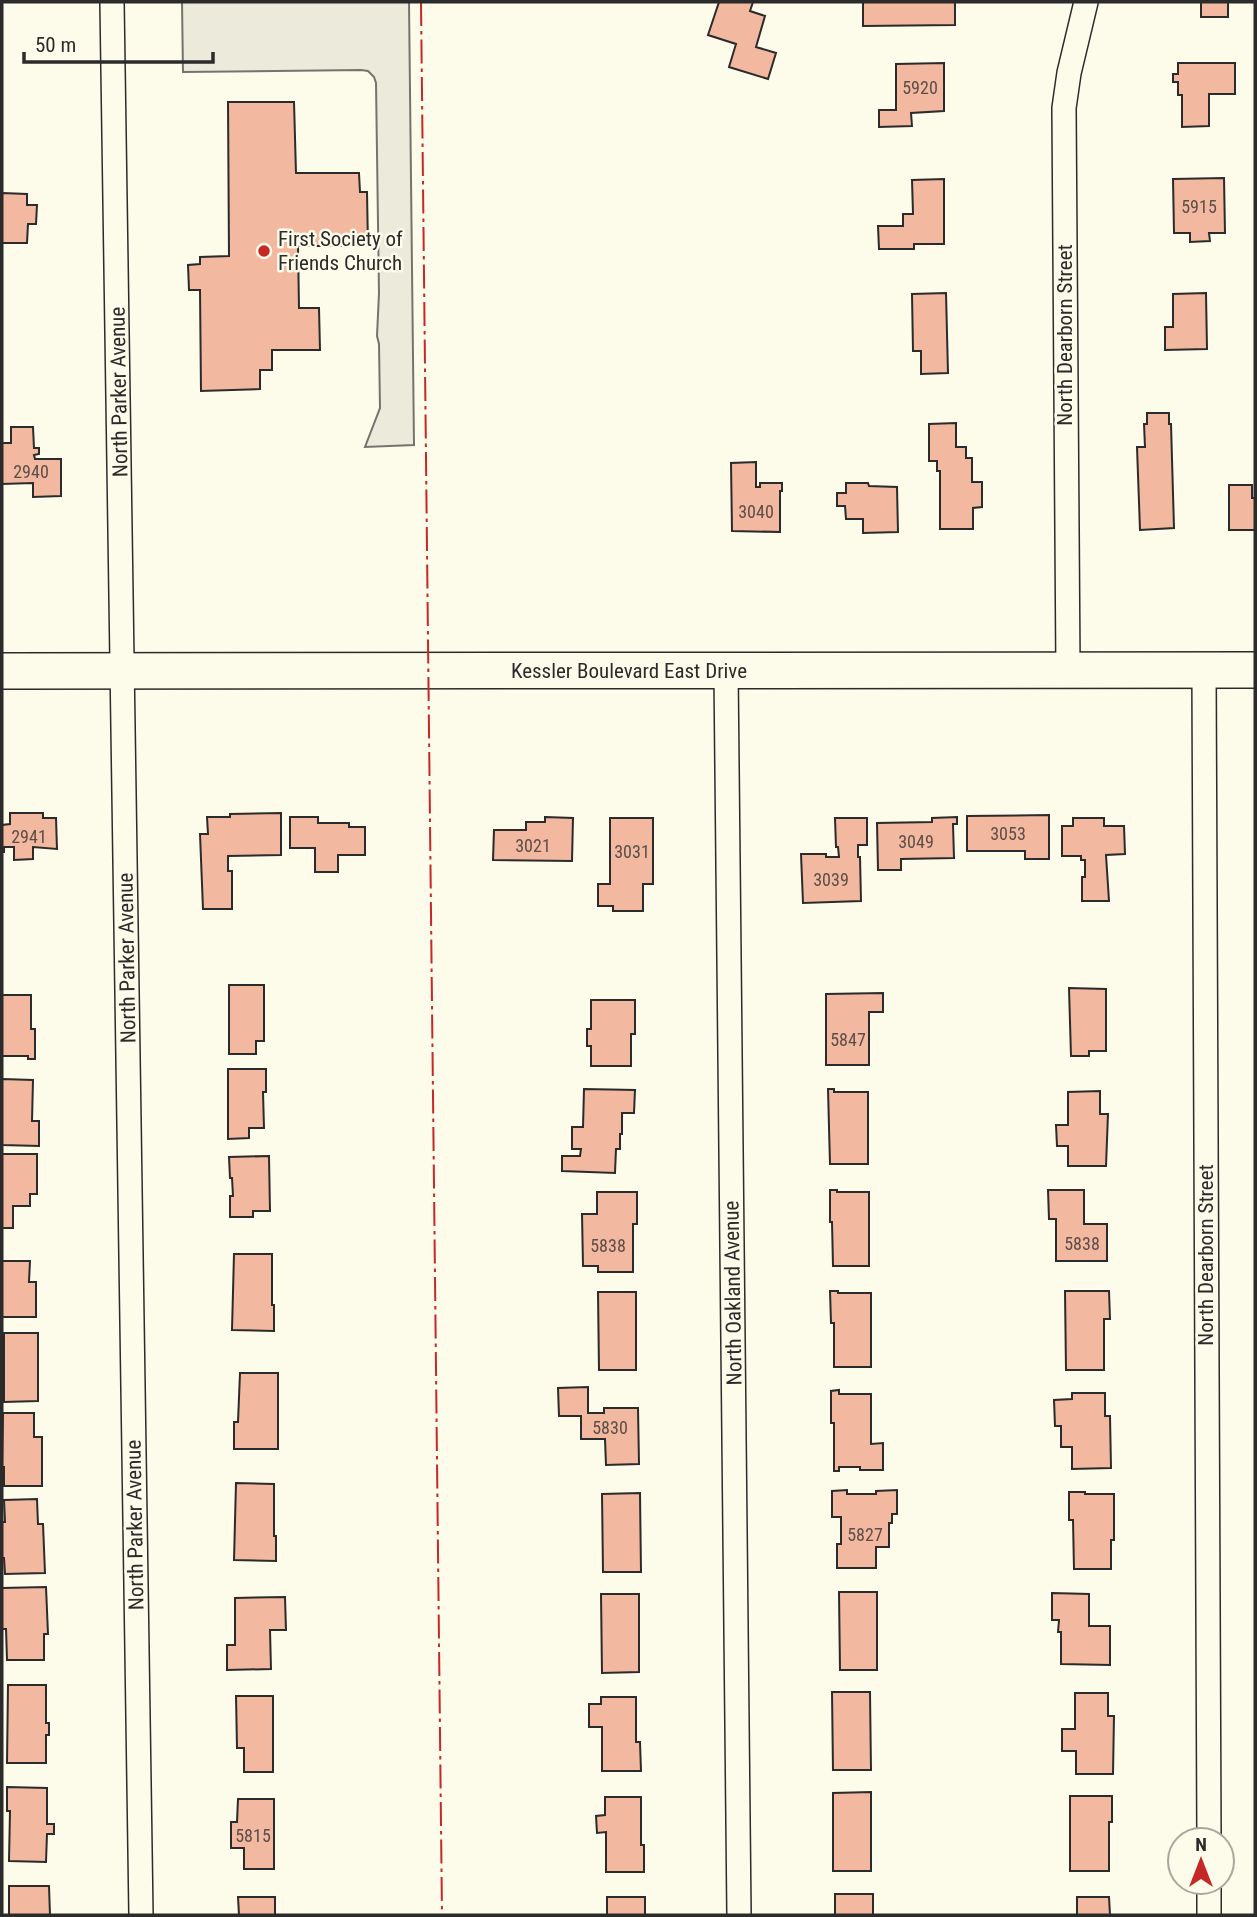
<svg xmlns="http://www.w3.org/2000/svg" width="1257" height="1917" viewBox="0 0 1257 1917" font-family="'Roboto Condensed',sans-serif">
  <rect width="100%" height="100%" fill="#fdfbea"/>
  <path fill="#eceadb" stroke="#74746e" stroke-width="2" d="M 182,2 L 409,2 L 414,445 L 365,447 L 380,408 L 379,344 L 377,336 L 379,293 L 376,83 L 374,77 L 368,71 L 361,70 L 183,72 Z"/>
  <path fill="#f2b8a0" stroke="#2b2b2b" stroke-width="2" d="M 719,2 L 753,2 L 750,11 L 765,16 L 756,47 L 776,53 L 768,79 L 729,67 L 736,44 L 708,35 Z
    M 863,2 L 955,2 L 955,25 L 863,26 Z
    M 1201,2 L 1228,2 L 1228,17 L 1201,17 Z
    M 944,63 L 944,111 L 911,113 L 912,126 L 879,127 L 879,110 L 896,110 L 896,64 Z
    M 1178,63 L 1235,63 L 1235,94 L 1209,94 L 1209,126 L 1182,127 L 1182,95 L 1178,95 L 1178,82 L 1173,82 L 1173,74 L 1178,74 Z
    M 228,102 L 294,102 L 296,173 L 359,173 L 360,192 L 367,192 L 368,246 L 298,246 L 299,308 L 319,308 L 320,350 L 272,350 L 272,370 L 260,370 L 260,389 L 201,391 L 200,290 L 189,290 L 188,265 L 200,264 L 200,257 L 229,256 Z
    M 1224,178 L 1225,233 L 1209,233 L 1210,241 L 1190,242 L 1190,233 L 1174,233 L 1173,179 Z
    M 944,179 L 944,244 L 914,244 L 914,249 L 879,249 L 878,226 L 903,226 L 903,214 L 913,214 L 912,180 Z
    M 2,193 L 27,194 L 27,205 L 37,205 L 36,224 L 28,224 L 27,243 L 2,243 Z
    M 946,293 L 948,373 L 921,374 L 921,351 L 913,351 L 912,294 Z
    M 1206,293 L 1207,349 L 1165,350 L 1165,327 L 1173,327 L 1173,294 Z
    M 1147,413 L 1169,413 L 1169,424 L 1171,424 L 1174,528 L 1140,530 L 1137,447 L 1145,447 L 1144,424 L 1147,424 Z
    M 956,423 L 956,447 L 966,447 L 966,458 L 972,458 L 972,482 L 982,482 L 982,507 L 973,508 L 973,529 L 940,529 L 940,471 L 937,471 L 937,461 L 929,461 L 929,424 Z
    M 11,427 L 33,427 L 34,448 L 39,448 L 39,454 L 34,455 L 35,459 L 61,459 L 61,496 L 33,497 L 33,483 L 2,484 L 2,443 L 11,443 Z
    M 756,462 L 756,487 L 760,487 L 760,483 L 782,483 L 782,491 L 780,491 L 780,532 L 732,531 L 731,463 Z
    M 846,483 L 868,483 L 869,486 L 897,487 L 898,532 L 863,533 L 863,519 L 846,519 L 845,506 L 837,506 L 837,493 L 846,493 Z
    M 1229,485 L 1252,485 L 1252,498 L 1255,498 L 1255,530 L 1229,530 Z
    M 10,813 L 43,813 L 43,818 L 56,818 L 57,849 L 33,847 L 33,859 L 14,860 L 14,847 L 4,847 L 4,852 L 2,852 L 2,825 L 10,824 Z
    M 281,813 L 281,855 L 228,856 L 228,871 L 232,871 L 232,909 L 203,909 L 200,834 L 208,834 L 207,817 L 230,817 L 230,814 Z
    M 1049,815 L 1049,859 L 1025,859 L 1025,851 L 967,851 L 967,816 Z
    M 290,817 L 318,817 L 318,823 L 349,823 L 349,827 L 365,827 L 365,855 L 338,855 L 338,872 L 315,872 L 315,848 L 290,848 Z
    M 545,817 L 573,818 L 572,861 L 493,860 L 494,830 L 526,830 L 526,822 L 545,822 Z
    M 957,817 L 957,824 L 953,824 L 954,858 L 901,859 L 901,870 L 878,870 L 877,823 L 932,822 L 932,818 Z
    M 610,818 L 653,818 L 653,884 L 643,884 L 643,911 L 613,911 L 613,906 L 598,906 L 598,884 L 610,884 Z
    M 835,818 L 867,818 L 867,845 L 858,845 L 858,857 L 860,857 L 861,901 L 803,903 L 801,854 L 826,854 L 826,857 L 839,857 L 838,847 L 836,847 Z
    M 1073,818 L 1104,818 L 1104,826 L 1124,826 L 1125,854 L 1106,855 L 1109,901 L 1082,901 L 1082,877 L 1085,877 L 1085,860 L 1081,860 L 1081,856 L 1062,856 L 1062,826 L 1073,826 Z
    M 229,985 L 264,985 L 264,1041 L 256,1041 L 256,1054 L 229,1054 Z
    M 1069,988 L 1106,989 L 1106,1051 L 1089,1051 L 1089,1056 L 1071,1056 Z
    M 883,993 L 883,1012 L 869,1012 L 869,1065 L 826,1065 L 826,994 Z
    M 2,995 L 31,995 L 31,1029 L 35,1029 L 35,1059 L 28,1059 L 28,1056 L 2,1056 Z
    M 591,1000 L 635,1000 L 635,1034 L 631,1034 L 631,1066 L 591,1066 L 591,1046 L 587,1046 L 587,1029 L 591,1029 Z
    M 228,1069 L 266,1069 L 266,1092 L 263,1092 L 264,1128 L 249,1128 L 249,1138 L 228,1139 Z
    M 2,1079 L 33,1080 L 32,1121 L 39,1121 L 39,1146 L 2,1145 Z
    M 584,1089 L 635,1090 L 634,1113 L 622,1113 L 622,1134 L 620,1134 L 620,1149 L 616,1149 L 615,1173 L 562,1171 L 562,1156 L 580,1156 L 581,1149 L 572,1149 L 572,1127 L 583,1127 Z
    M 828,1089 L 834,1089 L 834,1092 L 868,1092 L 868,1164 L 830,1164 Z
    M 1100,1091 L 1100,1114 L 1108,1114 L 1106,1166 L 1068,1166 L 1068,1146 L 1057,1146 L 1056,1125 L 1068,1125 L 1068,1092 Z
    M 2,1154 L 37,1154 L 37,1194 L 30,1194 L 30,1206 L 13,1206 L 13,1228 L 2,1228 Z
    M 269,1156 L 270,1211 L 253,1211 L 253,1217 L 230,1217 L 230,1196 L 233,1196 L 232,1178 L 230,1178 L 229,1157 Z
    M 830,1190 L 837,1190 L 837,1192 L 869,1192 L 869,1266 L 833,1266 L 832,1222 L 830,1222 Z
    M 1048,1190 L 1084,1190 L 1084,1224 L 1107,1224 L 1107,1261 L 1056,1261 L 1056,1219 L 1049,1219 Z
    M 597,1192 L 637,1192 L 637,1224 L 633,1224 L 633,1272 L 598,1272 L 598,1266 L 583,1266 L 582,1214 L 597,1214 Z
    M 234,1254 L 272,1254 L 272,1305 L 274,1305 L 274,1331 L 232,1330 Z
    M 2,1261 L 30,1261 L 29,1282 L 36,1282 L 36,1317 L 2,1317 Z
    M 830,1291 L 838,1291 L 838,1293 L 871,1293 L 871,1367 L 834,1367 L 834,1323 L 831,1323 Z
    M 1065,1291 L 1109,1291 L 1110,1319 L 1104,1319 L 1104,1370 L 1066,1370 Z
    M 598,1292 L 636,1292 L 636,1370 L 599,1370 Z
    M 4,1333 L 38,1333 L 38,1401 L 4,1402 Z
    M 240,1373 L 278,1373 L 278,1449 L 234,1449 L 234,1422 L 238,1422 Z
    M 588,1387 L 588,1413 L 604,1413 L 604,1408 L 638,1408 L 639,1464 L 606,1465 L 605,1439 L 581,1439 L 581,1416 L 559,1416 L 558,1388 Z
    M 839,1390 L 839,1394 L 871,1394 L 871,1444 L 883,1443 L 883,1470 L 860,1470 L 860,1467 L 839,1467 L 839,1471 L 834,1471 L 834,1423 L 831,1423 L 831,1391 Z
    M 1072,1393 L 1105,1393 L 1105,1416 L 1110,1416 L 1111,1468 L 1072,1469 L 1072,1447 L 1061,1447 L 1061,1426 L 1055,1426 L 1054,1400 L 1072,1399 Z
    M 3,1413 L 34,1413 L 34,1437 L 42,1437 L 42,1486 L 4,1486 L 4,1467 L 2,1467 Z
    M 236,1483 L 274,1484 L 274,1536 L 276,1536 L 276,1561 L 234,1560 Z
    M 847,1490 L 847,1494 L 876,1494 L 876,1491 L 897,1490 L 897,1514 L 892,1514 L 892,1523 L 889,1523 L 889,1547 L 876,1547 L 876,1568 L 837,1568 L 837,1544 L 841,1544 L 841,1517 L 832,1517 L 832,1491 Z
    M 1069,1492 L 1085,1492 L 1085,1494 L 1114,1494 L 1114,1540 L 1111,1540 L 1111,1569 L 1074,1569 L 1073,1520 L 1069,1520 Z
    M 640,1493 L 641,1572 L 603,1572 L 602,1494 Z
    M 37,1499 L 38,1524 L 43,1524 L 45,1573 L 5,1574 L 4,1558 L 2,1558 L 2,1522 L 5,1522 L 4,1500 Z
    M 46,1587 L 48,1634 L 44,1634 L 44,1660 L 7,1660 L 6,1629 L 2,1629 L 2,1588 Z
    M 839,1592 L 877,1592 L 877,1670 L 840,1670 Z
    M 1052,1593 L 1089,1594 L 1089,1626 L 1110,1626 L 1110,1665 L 1061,1664 L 1061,1632 L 1058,1632 L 1059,1620 L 1052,1620 Z
    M 601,1594 L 639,1594 L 639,1672 L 602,1673 Z
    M 285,1597 L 286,1630 L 270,1630 L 271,1669 L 227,1670 L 227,1645 L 235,1645 L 235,1598 Z
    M 8,1685 L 46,1685 L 46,1723 L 49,1723 L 49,1735 L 46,1735 L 46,1763 L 7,1763 Z
    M 832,1692 L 870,1692 L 871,1770 L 833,1770 Z
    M 1075,1693 L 1108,1693 L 1108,1716 L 1114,1716 L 1113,1774 L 1076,1774 L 1076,1751 L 1062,1751 L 1062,1729 L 1075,1729 Z
    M 236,1696 L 273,1696 L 273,1772 L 244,1772 L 244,1748 L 237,1748 Z
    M 601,1697 L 636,1697 L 636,1742 L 640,1742 L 641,1771 L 602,1771 L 602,1727 L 589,1727 L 589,1704 L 601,1704 Z
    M 7,1787 L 47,1788 L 47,1824 L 54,1824 L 54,1834 L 47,1834 L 46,1862 L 9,1861 L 10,1811 L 7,1811 Z
    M 871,1792 L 871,1871 L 833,1871 L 833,1793 Z
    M 1070,1796 L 1112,1796 L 1112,1822 L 1109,1822 L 1109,1871 L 1070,1871 Z
    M 605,1797 L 641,1797 L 641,1845 L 644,1845 L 644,1872 L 606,1872 L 606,1832 L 597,1833 L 596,1816 L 605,1815 Z
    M 238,1799 L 274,1799 L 274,1869 L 244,1869 L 244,1848 L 231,1848 L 231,1822 L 237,1822 Z
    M 9,1886 L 49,1886 L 50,1915 L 9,1915 Z
    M 835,1894 L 873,1894 L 873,1915 L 835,1915 Z
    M 238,1897 L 275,1897 L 275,1915 L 239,1915 Z
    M 607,1897 L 645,1897 L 645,1915 L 607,1915 Z
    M 1077,1897 L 1109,1897 L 1110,1915 L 1077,1915 Z"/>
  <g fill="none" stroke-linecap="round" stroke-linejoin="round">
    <g stroke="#2b2b2b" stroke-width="26">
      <path id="street" d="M 112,2 L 141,1915
        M 1204,670 L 1209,1840
        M 726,671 L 739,1915
        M 1068,671 L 1064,108 L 1069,73 L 1086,2
        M 1209,1882 L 1209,1915"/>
    </g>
    <g stroke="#2b2b2b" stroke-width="38">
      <path id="primary" d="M 2,671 L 1255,670"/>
    </g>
    <use href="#street" stroke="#fdfbea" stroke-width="23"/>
    <use href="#primary" stroke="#fdfbea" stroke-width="35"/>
    <path stroke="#c62828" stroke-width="2" stroke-dasharray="24 5 3.5 5" stroke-linecap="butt" d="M 421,2 L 442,1915"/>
  </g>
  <circle fill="#c62828" stroke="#fdfbea" stroke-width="2.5" cx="264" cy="251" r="7"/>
  <g text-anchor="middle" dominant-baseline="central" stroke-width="5" stroke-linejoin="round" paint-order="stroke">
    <g font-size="18" fill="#5d4e48">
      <text x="920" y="87">5920</text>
      <text x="1199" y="206">5915</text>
      <text x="31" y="471">2940</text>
      <text x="756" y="511">3040</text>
      <text x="1008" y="833">3053</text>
      <text x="29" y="836">2941</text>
      <text x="916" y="841">3049</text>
      <text x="533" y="845">3021</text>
      <text x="632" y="851">3031</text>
      <text x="831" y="879">3039</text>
      <text x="848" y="1039">5847</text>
      <text x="1082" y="1243">5838</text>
      <text x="608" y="1245">5838</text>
      <text x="610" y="1427">5830</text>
      <text x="865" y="1534">5827</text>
      <text x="253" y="1835">5815</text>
    </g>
    <g font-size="21" fill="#2b2b2b" stroke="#fdfbea" text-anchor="start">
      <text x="278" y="239">First Society of<tspan x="278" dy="24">Friends Church</tspan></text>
    </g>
    <g font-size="21" fill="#2b2b2b" stroke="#fdfbea">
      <text transform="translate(1065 335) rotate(-90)">North Dearborn Street</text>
      <text transform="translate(119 392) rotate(-91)">North Parker Avenue</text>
      <text x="629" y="671">Kessler Boulevard East Drive</text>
      <text transform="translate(127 958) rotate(-91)">North Parker Avenue</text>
      <text transform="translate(1206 1255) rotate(-90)">North Dearborn Street</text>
      <text transform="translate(733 1293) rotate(-91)">North Oakland Avenue</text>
      <text transform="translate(135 1525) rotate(-91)">North Parker Avenue</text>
    </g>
  </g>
  <rect width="1257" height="1917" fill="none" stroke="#2b2b2b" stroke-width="7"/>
  <g transform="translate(1201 1861)"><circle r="33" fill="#fdfbea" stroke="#a9a89e" stroke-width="2"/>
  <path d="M0-5L12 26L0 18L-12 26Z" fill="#c62828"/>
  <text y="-10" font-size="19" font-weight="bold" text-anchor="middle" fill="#2b2b2b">N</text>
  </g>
  <path d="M24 52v10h189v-10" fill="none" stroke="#2b2b2b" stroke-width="3.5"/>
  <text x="35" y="52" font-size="21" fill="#2b2b2b" stroke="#fdfbea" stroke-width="5" paint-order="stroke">50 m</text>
</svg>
